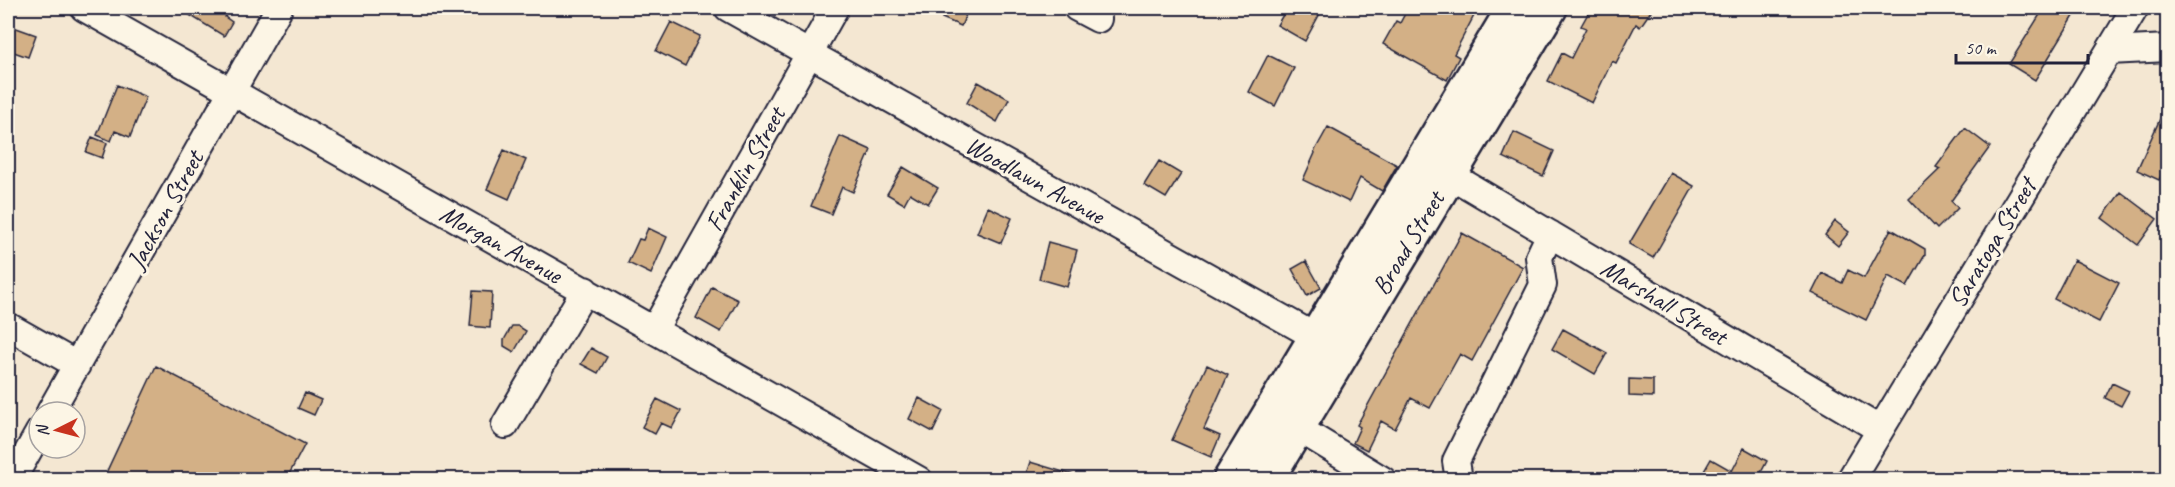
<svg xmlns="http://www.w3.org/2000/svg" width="2175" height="487" viewBox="0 0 2175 487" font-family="Caveat,sans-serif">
  <rect width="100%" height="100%" fill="#f4e7d2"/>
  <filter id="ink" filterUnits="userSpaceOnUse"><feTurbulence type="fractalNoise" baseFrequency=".0167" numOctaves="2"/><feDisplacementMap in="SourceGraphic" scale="12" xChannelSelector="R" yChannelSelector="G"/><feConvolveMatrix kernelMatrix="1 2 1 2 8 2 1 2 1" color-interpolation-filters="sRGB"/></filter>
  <g filter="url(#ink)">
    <path fill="#d3b086" stroke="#22223b" stroke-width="1.5" d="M 178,8 L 230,8 L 225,17 L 232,22 L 224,36 Z
      M 946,8 L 969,8 L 961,26 L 942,18 Z
      M 1287,8 L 1323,8 L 1305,41 L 1277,25 Z
      M 1408,8 L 1478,8 L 1454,54 L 1459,57 L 1447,80 L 1383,44 L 1396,21 L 1400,23 Z
      M 1591,8 L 1653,8 L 1640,27 L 1636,24 L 1616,63 L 1612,61 L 1592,103 L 1548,81 L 1562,53 L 1571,58 L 1586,28 L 1581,26 Z
      M 2044,8 L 2079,8 L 2035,80 L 2009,64 Z
      M 671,22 L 700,36 L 685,66 L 656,51 Z
      M 8,25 L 36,35 L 28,57 L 8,50 Z
      M 1268,55 L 1294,68 L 1275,106 L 1249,92 Z
      M 978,82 L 1009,99 L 997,122 L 967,103 Z
      M 117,85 L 146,97 L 130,137 L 115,131 L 111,141 L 97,135 Z
      M 2168,101 L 2168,161 L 2159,180 L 2137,170 Z
      M 1328,127 L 1397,165 L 1382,191 L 1360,178 L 1349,202 L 1303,180 L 1315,153 L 1314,152 Z
      M 1965,128 L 1990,147 L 1951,201 L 1958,208 L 1937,229 L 1909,199 L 1940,169 L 1936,167 Z
      M 1514,132 L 1554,151 L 1543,176 L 1503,157 Z
      M 840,136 L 871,150 L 853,192 L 842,187 L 831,214 L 811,206 Z
      M 92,137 L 107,143 L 102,158 L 86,152 Z
      M 504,150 L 526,160 L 509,199 L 487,189 Z
      M 1159,161 L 1181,174 L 1166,198 L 1144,185 Z
      M 903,167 L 938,188 L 928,204 L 910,193 L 904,204 L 887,194 Z
      M 1671,173 L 1694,186 L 1653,258 L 1629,244 Z
      M 2121,192 L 2157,219 L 2138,245 L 2102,218 Z
      M 988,207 L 1012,218 L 1001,243 L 977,233 Z
      M 1835,221 L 1849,232 L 1838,246 L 1825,235 Z
      M 648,228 L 667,237 L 651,274 L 628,263 L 639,239 L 643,240 Z
      M 1891,229 L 1925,249 L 1925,255 L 1907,286 L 1888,276 L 1866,320 L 1812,293 L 1822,273 L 1842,283 L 1848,270 L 1864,278 Z
      M 1462,233 L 1523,267 L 1472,361 L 1460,354 L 1430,408 L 1411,398 L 1395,429 L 1381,421 L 1367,450 L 1353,443 L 1360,427 L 1357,425 Z
      M 1048,242 L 1077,250 L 1067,287 L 1039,279 Z
      M 2074,260 L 2119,283 L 2099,322 L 2054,299 Z
      M 1306,261 L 1321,288 L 1307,296 L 1292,269 Z
      M 712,287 L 738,300 L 721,332 L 696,318 Z
      M 473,291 L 492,292 L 490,328 L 470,326 Z
      M 512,326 L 518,326 L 526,331 L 514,352 L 504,346 L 504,340 Z
      M 1563,329 L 1607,353 L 1595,374 L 1552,349 Z
      M 591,348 L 607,357 L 598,373 L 581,364 Z
      M 1207,365 L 1228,375 L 1204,429 L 1220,436 L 1211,457 L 1172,440 Z
      M 156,366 L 305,444 L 286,480 L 119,480 L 106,473 Z
      M 1629,379 L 1653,380 L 1653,397 L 1629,396 Z
      M 2112,383 L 2129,391 L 2121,406 L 2105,398 Z
      M 305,393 L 321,400 L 314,415 L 298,408 Z
      M 919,398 L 943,411 L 933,432 L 909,419 Z
      M 657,399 L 681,411 L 672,428 L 661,423 L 655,434 L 642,427 Z
      M 1744,448 L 1767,461 L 1757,480 L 1699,480 L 1711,459 L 1732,471 Z
      M 1030,462 L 1077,476 L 1077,480 L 1024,480 Z"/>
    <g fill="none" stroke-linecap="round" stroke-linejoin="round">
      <g stroke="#22223b" stroke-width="30">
        <path id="minor" d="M 84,8 L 919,480
          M 728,8 L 1332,346
          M 1077,8 L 1098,19
          M 2109,51 L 2168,48
          M 1450,175 L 1879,429
          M 8,326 L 77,365
          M 654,330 L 835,8
          M 50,412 L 279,8
          M 1283,419 L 1383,480
          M 505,425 L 585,290
          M 12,480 L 39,432
          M 1459,480 L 1456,461 L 1543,285 L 1539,257 L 1550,234
          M 1850,480 L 2135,8"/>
      </g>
      <g stroke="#22223b" stroke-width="38">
        <path id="major" d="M 1230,480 L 1514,8
          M 1266,480 L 1550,8"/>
      </g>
      <use href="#minor" stroke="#fcf5e5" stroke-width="26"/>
      <use href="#major" stroke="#fcf5e5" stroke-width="33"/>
    </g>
  </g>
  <g text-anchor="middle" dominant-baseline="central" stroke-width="6" stroke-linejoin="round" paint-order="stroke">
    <g font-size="26" fill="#22223b" stroke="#fcf5e5">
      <text transform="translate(745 169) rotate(-61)">Franklin Street</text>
      <text transform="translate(1035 180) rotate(29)">Woodlawn Avenue</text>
      <text transform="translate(165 210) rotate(-61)">Jackson Street</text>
      <text transform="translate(1408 243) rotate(-59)">Broad Street</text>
      <text transform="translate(1992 243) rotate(-59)">Saratoga Street</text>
      <text transform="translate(501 244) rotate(29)">Morgan Avenue</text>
      <text transform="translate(1664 302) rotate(31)">Marshall Street</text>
    </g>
  </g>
  <rect width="2175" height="487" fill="none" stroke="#fcf5e5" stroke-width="30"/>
  <rect x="15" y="15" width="2145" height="457" fill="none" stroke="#22223b" stroke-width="2" filter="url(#ink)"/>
  <g transform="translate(57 430) rotate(264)"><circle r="28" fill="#fcf5e5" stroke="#a5a1a1" stroke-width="1.5"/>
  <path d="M0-4.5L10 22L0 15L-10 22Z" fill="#c8321e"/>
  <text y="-9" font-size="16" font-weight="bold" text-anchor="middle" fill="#22223b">N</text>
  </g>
  <path d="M1956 54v9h132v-9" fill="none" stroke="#22223b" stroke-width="3"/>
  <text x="1965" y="54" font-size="18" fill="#22223b" stroke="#fcf5e5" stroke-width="4.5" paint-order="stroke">50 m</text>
</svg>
